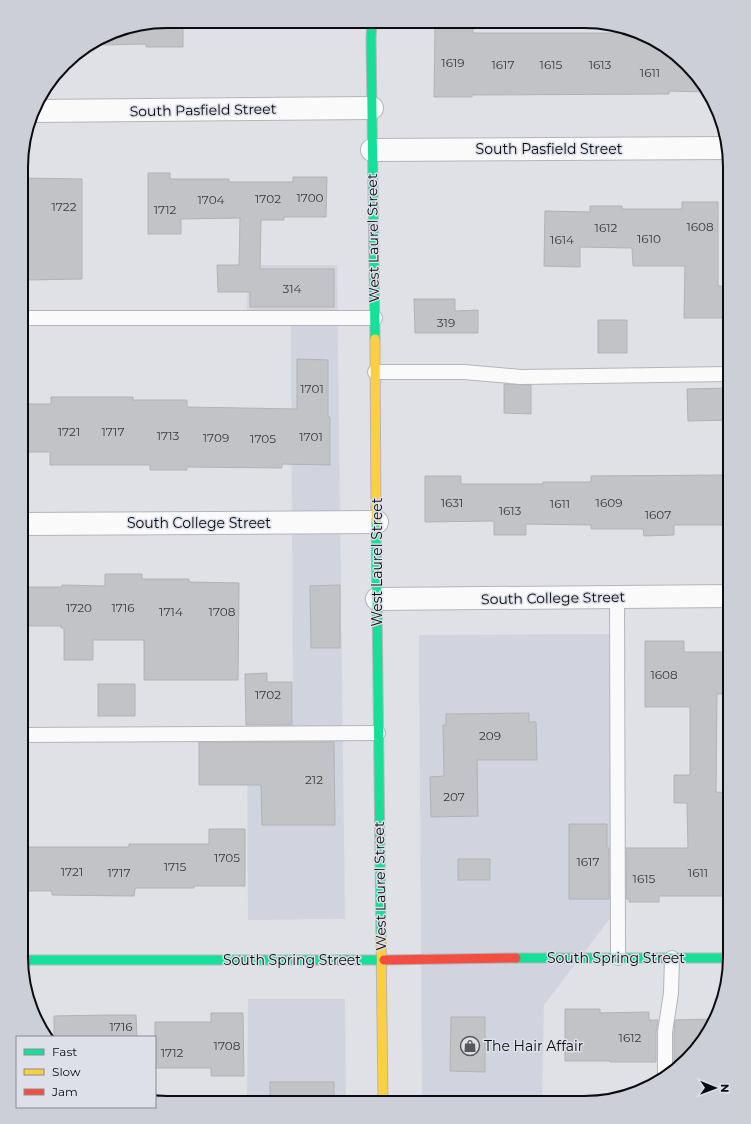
<svg xmlns="http://www.w3.org/2000/svg" width="751" height="1124" viewBox="0 0 751 1124" font-family="Montserrat,sans-serif">
  <rect width="100%" height="100%" fill="#e0e1e6"/>
  <path fill="#d1d4de" d="M 248,265 L 337,265 L 345,919 L 248,920 L 247,738 L 293,738 L 291,311 L 247,310 Z
    M 612,634 L 612,916 L 544,1005 L 542,1103 L 422,1103 L 419,635 Z
    M 248,999 L 345,999 L 346,1102 L 247,1102 Z"/>
  <path fill="#c2c3c7" stroke="#b1b2b6" d="M 167,21 L 183,21 L 183,47 L 146,47 L 146,44 L 98,45 L 98,42 L 120,29 Z
    M 435,26 L 473,26 L 473,33 L 629,33 L 673,51 L 704,92 L 669,91 L 669,94 L 472,95 L 472,97 L 434,97 Z
    M 148,173 L 170,173 L 170,179 L 229,179 L 229,182 L 293,182 L 293,177 L 327,177 L 326,217 L 284,217 L 284,220 L 261,220 L 260,269 L 334,269 L 334,307 L 250,307 L 250,292 L 218,292 L 217,265 L 239,265 L 240,218 L 181,219 L 181,234 L 148,234 Z
    M 22,178 L 82,179 L 82,279 L 24,280 L 23,236 L 22,236 Z
    M 682,202 L 718,202 L 718,286 L 725,286 L 725,318 L 684,318 L 685,266 L 633,266 L 632,248 L 580,247 L 580,267 L 544,266 L 545,211 L 590,212 L 590,206 L 622,206 L 622,209 L 682,209 Z
    M 414,299 L 455,299 L 455,311 L 478,310 L 478,333 L 415,333 Z
    M 598,320 L 627,320 L 627,353 L 598,353 Z
    M 297,359 L 328,360 L 328,417 L 330,417 L 330,465 L 282,464 L 282,468 L 187,467 L 187,470 L 150,470 L 150,465 L 50,465 L 50,452 L 22,452 L 22,404 L 51,404 L 51,397 L 133,397 L 133,400 L 187,400 L 187,407 L 297,409 Z
    M 504,384 L 531,385 L 531,414 L 504,413 Z
    M 730,388 L 730,420 L 688,421 L 687,389 Z
    M 728,475 L 728,525 L 674,525 L 674,535 L 644,536 L 643,529 L 591,529 L 591,525 L 526,524 L 526,535 L 494,535 L 494,521 L 425,522 L 425,476 L 461,476 L 461,484 L 543,484 L 543,482 L 591,482 L 591,476 Z
    M 105,574 L 142,574 L 142,579 L 189,579 L 189,582 L 239,583 L 238,680 L 144,680 L 144,640 L 93,640 L 93,660 L 64,660 L 64,628 L 61,628 L 61,626 L 22,626 L 22,587 L 62,587 L 62,585 L 105,586 Z
    M 340,585 L 340,648 L 311,648 L 310,586 Z
    M 645,641 L 684,641 L 684,652 L 730,652 L 730,694 L 717,694 L 716,792 L 730,793 L 730,896 L 659,896 L 659,902 L 629,902 L 629,899 L 626,899 L 626,848 L 688,848 L 687,803 L 674,803 L 674,775 L 690,775 L 690,707 L 645,707 Z
    M 267,673 L 267,682 L 292,682 L 292,725 L 246,725 L 245,674 Z
    M 98,684 L 135,684 L 135,716 L 98,716 Z
    M 529,713 L 529,722 L 536,722 L 537,760 L 477,760 L 478,816 L 431,817 L 430,777 L 444,776 L 443,725 L 446,725 L 446,714 Z
    M 199,742 L 334,742 L 335,825 L 262,825 L 261,785 L 199,785 Z
    M 569,824 L 607,824 L 607,848 L 609,848 L 609,899 L 569,899 Z
    M 209,829 L 245,829 L 245,886 L 194,886 L 194,888 L 135,888 L 134,896 L 52,895 L 52,891 L 21,891 L 21,847 L 129,847 L 129,844 L 209,844 Z
    M 458,859 L 490,859 L 490,880 L 458,880 Z
    M 565,1009 L 600,1009 L 600,1013 L 649,1012 L 649,1020 L 658,1020 L 656,1032 L 656,1062 L 610,1062 L 610,1061 L 565,1061 Z
    M 211,1013 L 243,1013 L 244,1076 L 211,1076 L 211,1068 L 155,1068 L 155,1022 L 211,1022 Z
    M 106,1015 L 136,1015 L 137,1037 L 54,1037 L 54,1016 Z
    M 451,1017 L 485,1017 L 485,1072 L 450,1071 Z
    M 712,1019 L 705,1038 L 685,1061 L 674,1061 L 674,1033 L 675,1020 Z
    M 270,1082 L 334,1082 L 334,1102 L 270,1102 Z"/>
  <g fill="none" stroke-linecap="round" stroke-linejoin="round">
    <g stroke="#b4b5b8" stroke-width="16">
      <path id="lane" d="M 22,318 L 375,318
        M 375,372 L 464,372 L 521,377 L 730,374
        M 617,597 L 618,958
        M 21,735 L 378,733
        M 665,1076 L 665,1032 L 671,993 L 672,958"/>
    </g>
    <g stroke="#b4b5b8" stroke-width="24">
      <path id="street" d="M 35,111 L 372,108
        M 372,150 L 726,148
        M 22,524 L 377,522
        M 377,599 L 730,596"/>
    </g>
    <g stroke="#b4b5b8" stroke-width="11">
      <path id="fast" d="M 372,22 L 371,38 L 375,339
        M 376,520 L 381,937
        M 516,958 L 730,958
        M 22,960 L 384,960"/>
    </g>
    <g stroke="#b4b5b8" stroke-width="11">
      <path id="slow" d="M 375,339 L 376,520
        M 381,937 L 383,1102"/>
    </g>
    <g stroke="#b4b5b8" stroke-width="11">
      <path id="jam" d="M 384,960 L 516,958"/>
    </g>
    <use href="#lane" stroke="#fafafb" stroke-width="14"/>
    <use href="#street" stroke="#fafafb" stroke-width="22"/>
    <use href="#fast" stroke="#16e098" stroke-width="9"/>
    <use href="#slow" stroke="#ffcf43" stroke-width="9"/>
    <use href="#jam" stroke="#f24e42" stroke-width="9"/>
  </g>
  <defs>
    <g id="shop-ring" transform="scale(1)"><circle r="9.5" fill="#dde0e9" stroke="#56575a" stroke-width="1.5"/><path d="M-5-2.5h2.3a2.7 3.5 0 0 1 5.4 0H5L5.5 6h-11ZM-1.5-2.5h3a1.5 2.3 0 0 0-3 0Z" fill="#56575a"/></g>
  </defs>
  <g fill-rule="evenodd">
    <use href="#shop-ring" x="470" y="1046"/>
  </g>
  <g text-anchor="middle" dominant-baseline="central" stroke-width="3" stroke-linejoin="round" paint-order="stroke">
    <g font-size="12" fill="#393a3d">
      <text x="453" y="62">1619</text>
      <text x="503" y="64">1617</text>
      <text x="551" y="64">1615</text>
      <text x="600" y="64">1613</text>
      <text x="650" y="72">1611</text>
      <text x="310" y="197">1700</text>
      <text x="268" y="198">1702</text>
      <text x="211" y="199">1704</text>
      <text x="64" y="206">1722</text>
      <text x="165" y="209">1712</text>
      <text x="700" y="226">1608</text>
      <text x="606" y="227">1612</text>
      <text x="649" y="238">1610</text>
      <text x="562" y="239">1614</text>
      <text x="292" y="288">314</text>
      <text x="446" y="322">319</text>
      <text x="312" y="388">1701</text>
      <text x="69" y="431">1721</text>
      <text x="113" y="431">1717</text>
      <text x="168" y="435">1713</text>
      <text x="311" y="436">1701</text>
      <text x="216" y="437">1709</text>
      <text x="263" y="438">1705</text>
      <text x="452" y="502">1631</text>
      <text x="609" y="502">1609</text>
      <text x="560" y="503">1611</text>
      <text x="510" y="510">1613</text>
      <text x="658" y="514">1607</text>
      <text x="79" y="607">1720</text>
      <text x="123" y="607">1716</text>
      <text x="171" y="611">1714</text>
      <text x="222" y="611">1708</text>
      <text x="664" y="674">1608</text>
      <text x="268" y="694">1702</text>
      <text x="490" y="735">209</text>
      <text x="314" y="779">212</text>
      <text x="454" y="796">207</text>
      <text x="227" y="857">1705</text>
      <text x="588" y="861">1617</text>
      <text x="175" y="866">1715</text>
      <text x="72" y="871">1721</text>
      <text x="119" y="872">1717</text>
      <text x="698" y="872">1611</text>
      <text x="644" y="878">1615</text>
      <text x="121" y="1026">1716</text>
      <text x="630" y="1037">1612</text>
      <text x="227" y="1045">1708</text>
      <text x="172" y="1052">1712</text>
    </g>
    <g font-size="14" fill="#0b0c0f" stroke="#dde0e9">
      <text transform="translate(203 110) rotate(-1)">South Pasfield Street</text>
      <text x="549" y="149">South Pasfield Street</text>
      <text transform="translate(373 238) rotate(-91)">West Laurel Street</text>
      <text x="199" y="523">South College Street</text>
      <text transform="translate(377 562) rotate(-90)">West Laurel Street</text>
      <text transform="translate(553 598) rotate(-1)">South College Street</text>
      <text transform="translate(380 886) rotate(-91)">West Laurel Street</text>
      <text x="616" y="958">South Spring Street</text>
      <text x="292" y="960">South Spring Street</text>
    </g>
    <g font-size="14" fill="#0b0c0f" stroke="#dde0e9" text-anchor="start">
      <text x="484" y="1046">The Hair Affair</text>
    </g>
  </g>
  <path d="M0 0H751V1124H0ZM167 28H584A139 139 0 0 1 723 167V957A139 139 0 0 1 584 1096H167A139 139 0 0 1 28 957V167A139 139 0 0 1 167 28Z" fill="#cccfd8" fill-rule="evenodd"/>
  <path fill="none" stroke="#0b0c0f" stroke-width="2" d="M167 28H584A139 139 0 0 1 723 167V957A139 139 0 0 1 584 1096H167A139 139 0 0 1 28 957V167A139 139 0 0 1 167 28Z"/>
  <rect x="16" y="1036" width="140" height="72" fill="#dde0e9" stroke="#898b92"/>
  <rect x="24" y="1049" width="20" height="6" fill="#16e098" stroke="#898b92"/>
  <text x="52" y="1056" font-size="12" fill="#0b0c0f">Fast</text>
  <rect x="24" y="1069" width="20" height="6" fill="#ffcf43" stroke="#898b92"/>
  <text x="52" y="1076" font-size="12" fill="#0b0c0f">Slow</text>
  <rect x="24" y="1089" width="20" height="6" fill="#f24e42" stroke="#898b92"/>
  <text x="52" y="1096" font-size="12" fill="#0b0c0f">Jam</text>
  <g transform="translate(715 1088) rotate(91)" stroke="#dde0e9" stroke-width="3" paint-order="stroke">
  <path d="M0-3L7 15L0 10L-7 15Z" fill="#0b0c0f"/>
  <text y="-6" font-size="11" font-weight="bold" text-anchor="middle" fill="#0b0c0f">N</text>
  </g>
</svg>
